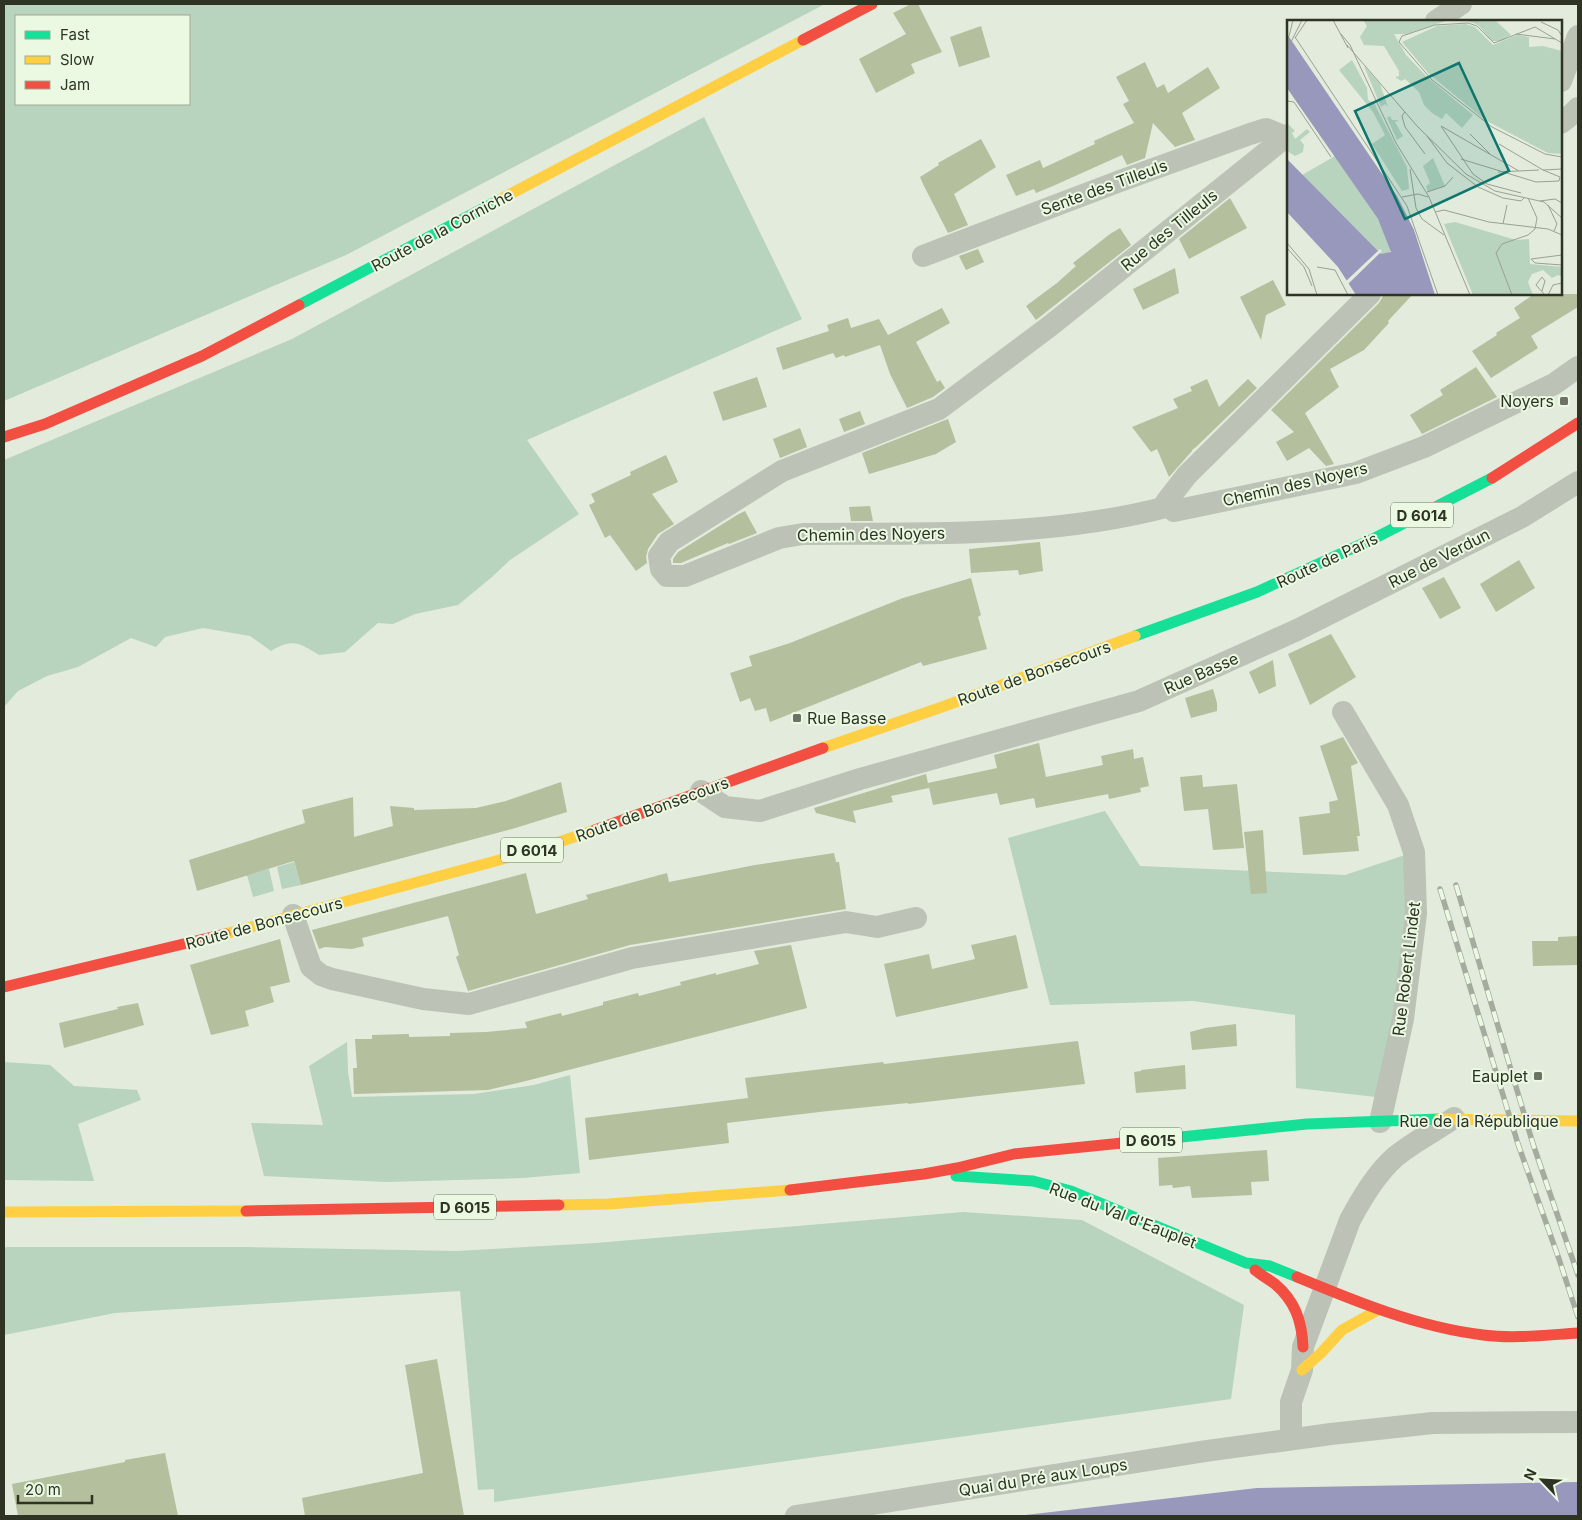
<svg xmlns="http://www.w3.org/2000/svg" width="1582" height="1520" viewBox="0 0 1582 1520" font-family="Inter,sans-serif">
  <rect width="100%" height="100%" fill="#e2ebdc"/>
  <path fill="#b8d3be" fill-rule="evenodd" d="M 4,4 L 825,4 L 346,255 L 4,401 ZM 189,16 L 189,104 L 16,104 L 16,16 Z
    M 704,117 L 802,319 L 527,440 L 579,514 L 510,560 L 492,577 L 458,605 L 415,614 L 393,624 L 378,623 L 345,652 L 319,655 C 300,643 292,638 271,651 L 250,636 L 203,628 L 165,637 L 156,647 L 131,638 L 78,667 L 47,676 L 18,691 L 4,707 L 4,460 L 292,339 Z
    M 1105,811 L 1140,866 L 1345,875 L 1414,852 L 1385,1098 L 1296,1088 L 1295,1015 L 1193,1001 L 1050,1005 L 1008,838 Z
    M 294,862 L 301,885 L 282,889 L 277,867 Z
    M 269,869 L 274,891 L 253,897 L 247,875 Z
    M 347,1042 L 348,1072 L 352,1097 L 474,1094 L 534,1085 L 570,1075 L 580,1173 L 523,1178 L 386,1182 L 264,1176 L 251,1123 L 323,1125 L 309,1066 Z
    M 4,1062 L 50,1065 L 74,1086 L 137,1090 L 141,1100 L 78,1124 L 94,1181 L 4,1180 Z
    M 963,1212 L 1082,1220 L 1244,1305 L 1231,1399 L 494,1502 L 494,1489 L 478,1490 L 460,1291 L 115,1313 L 4,1335 L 4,1248 L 7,1247 L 247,1247 L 457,1251 L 596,1243 Z"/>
  <path fill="#9898bc" d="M 1578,1482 L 1578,1516 L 1017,1516 L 1257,1488 Z"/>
  <path fill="#b3bf9d" d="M 911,4 L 918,4 L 942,52 L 911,64 L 915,73 L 876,93 L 859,59 L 906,34 L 893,13 Z
    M 981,26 L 990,57 L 959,67 L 950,37 Z
    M 1145,62 L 1157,88 L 1164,84 L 1168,93 L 1208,67 L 1220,88 L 1182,113 L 1195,140 L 1175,147 L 1153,123 L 1145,158 L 1127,165 L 1122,155 L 1053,186 L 1036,193 L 1034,189 L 1016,196 L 1006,175 L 1040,160 L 1043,168 L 1095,144 L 1094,141 L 1134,123 L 1123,104 L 1129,101 L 1116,77 Z
    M 981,139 L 996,167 L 954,194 L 968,225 L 948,233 L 923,184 L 920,177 L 939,165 L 938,163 Z
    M 1230,198 L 1247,228 L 1189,259 L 1179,239 Z
    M 1120,228 L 1131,245 L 1036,320 L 1026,306 L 1057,283 L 1076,266 L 1073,263 L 1110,234 Z
    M 978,249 L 984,262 L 966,270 L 959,256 Z
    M 1175,268 L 1179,293 L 1143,310 L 1133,289 Z
    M 1273,280 L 1286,305 L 1266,315 L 1261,340 L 1240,297 Z
    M 1383,294 L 1413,294 L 1388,321 L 1389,323 L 1364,350 L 1330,369 L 1339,387 L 1305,413 L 1334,464 L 1326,466 L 1309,448 L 1287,461 L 1276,442 L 1294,432 L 1271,410 L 1379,303 L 1382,298 Z
    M 1534,294 L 1578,294 L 1578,307 L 1531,336 L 1538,348 L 1491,378 L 1472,351 L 1497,335 L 1496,333 L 1520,318 L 1514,308 Z
    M 942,308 L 950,323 L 916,342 L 937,382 L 940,380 L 945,388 L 933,397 L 907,408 L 890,374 L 880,345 L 845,357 L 844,355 L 836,358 L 833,353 L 783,370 L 776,348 L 829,331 L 827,325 L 848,318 L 851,328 L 879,319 L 888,335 Z
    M 1476,367 L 1497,397 L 1422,434 L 1410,415 L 1443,395 L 1440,390 Z
    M 757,377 L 767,407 L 723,421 L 713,392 Z
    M 1207,379 L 1219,407 L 1248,379 L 1257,388 L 1196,447 L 1192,450 L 1192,451 L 1169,477 L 1157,449 L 1151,452 L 1132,427 L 1178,408 L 1173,399 L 1192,391 L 1190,387 Z
    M 860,411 L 865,424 L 844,432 L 839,419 Z
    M 948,419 L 956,442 L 936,454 L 869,474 L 862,453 Z
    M 800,428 L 807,447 L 780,458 L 773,439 Z
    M 666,455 L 678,482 L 652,494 L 674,524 L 658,534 L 648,549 L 646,557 L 647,563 L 636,571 L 610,535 L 605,538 L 589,505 L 595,502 L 591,494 L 631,475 L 630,472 Z
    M 870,506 L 873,521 L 851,521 L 849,507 Z
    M 745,511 L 757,533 L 729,544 L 728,543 L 681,563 L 673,563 L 673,559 L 678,552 L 737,515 Z
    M 1040,542 L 1043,571 L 1019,575 L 1018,570 L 971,573 L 969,549 Z
    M 1519,560 L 1535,588 L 1496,612 L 1480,584 Z
    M 1444,577 L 1461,608 L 1440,619 L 1422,588 Z
    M 971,578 L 981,615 L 978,617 L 987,649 L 923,666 L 921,662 L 770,722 L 766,708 L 755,711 L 750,698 L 740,702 L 730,673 L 752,666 L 749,656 L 790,643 L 903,598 Z
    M 1331,634 L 1356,677 L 1310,705 L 1288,654 Z
    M 1273,660 L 1276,686 L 1259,694 L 1249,672 Z
    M 1213,689 L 1217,703 L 1217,711 L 1191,718 L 1185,698 Z
    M 1343,737 L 1358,763 L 1351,766 L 1360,836 L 1357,836 L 1359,851 L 1303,855 L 1299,817 L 1330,813 L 1329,802 L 1338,800 L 1320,746 Z
    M 1039,743 L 1046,777 L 1103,765 L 1101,756 L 1133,749 L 1134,759 L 1143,757 L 1149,786 L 1140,788 L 1141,792 L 1109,799 L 1108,794 L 1036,808 L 1034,798 L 1000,805 L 997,793 L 933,805 L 928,783 L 997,768 L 994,755 Z
    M 926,774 L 929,788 L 891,796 L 893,802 L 853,811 L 856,823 L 816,813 L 814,808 Z
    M 1202,775 L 1203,787 L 1237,784 L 1244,848 L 1213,850 L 1208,809 L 1184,811 L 1180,777 Z
    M 561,782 L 567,812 L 512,829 L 301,885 L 294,861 L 197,891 L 189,860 L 305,823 L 302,810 L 353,797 L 354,837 L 393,826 L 390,806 L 414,808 L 414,810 L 476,808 L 506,801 Z
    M 1263,830 L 1267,893 L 1251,894 L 1244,832 Z
    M 834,853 L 836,862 L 839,862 L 846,909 L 630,945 L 468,991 L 456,957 L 459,955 L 448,916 L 362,938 L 364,946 L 352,949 L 325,947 L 319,949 L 312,930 L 526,873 L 536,914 L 588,899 L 586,895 L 667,873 L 669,882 L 755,865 Z
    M 1016,935 L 1028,988 L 896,1017 L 884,964 L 929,954 L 932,969 L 975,959 L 971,945 Z
    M 1578,936 L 1578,965 L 1533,966 L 1532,941 L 1558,941 L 1558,937 Z
    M 280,939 L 290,982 L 270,987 L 274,1002 L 245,1011 L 249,1026 L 211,1035 L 190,965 Z
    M 791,945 L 807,1008 L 526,1081 L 488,1090 L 354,1094 L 353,1068 L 357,1068 L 355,1039 L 372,1039 L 372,1035 L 409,1034 L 409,1037 L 450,1036 L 450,1033 L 486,1032 L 527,1028 L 525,1022 L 561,1013 L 562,1016 L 603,1005 L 603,1002 L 638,993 L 639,996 L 681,985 L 680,982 L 716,973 L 716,975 L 759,964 L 754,951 Z
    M 138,1003 L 144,1025 L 64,1048 L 59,1023 L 118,1009 L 117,1007 Z
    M 1236,1024 L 1237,1046 L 1192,1050 L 1190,1032 L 1205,1028 Z
    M 1078,1041 L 1085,1084 L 908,1104 L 908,1103 L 828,1111 L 727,1123 L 729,1143 L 589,1160 L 585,1118 L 748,1098 L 745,1078 L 883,1062 L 884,1064 Z
    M 1185,1065 L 1186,1089 L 1136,1093 L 1134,1072 L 1141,1071 L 1141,1070 Z
    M 1267,1150 L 1269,1181 L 1251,1182 L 1252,1195 L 1192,1198 L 1190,1186 L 1173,1188 L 1172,1185 L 1159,1186 L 1158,1158 Z
    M 437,1359 L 464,1516 L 305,1516 L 302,1498 L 423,1473 L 405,1365 Z
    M 165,1453 L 178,1516 L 18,1516 L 12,1484 L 125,1462 L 125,1460 Z"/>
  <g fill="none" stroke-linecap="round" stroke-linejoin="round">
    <path stroke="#bcc3b6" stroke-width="22" d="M 1436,21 L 1461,4
      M 1561,81 L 1578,36
      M 1561,123 L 1572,114 L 1578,108
      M 923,256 L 1120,181 L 1250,134 L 1266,129 L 1285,137
      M 1370,294 L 1187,475 L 1166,502 L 1174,511 L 1356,473 L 1424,447 L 1554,384 L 1578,367
      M 1170,506 C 1051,538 925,533 803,534 L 779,538 L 685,576 L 667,576 L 661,569 L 659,556 L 669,542 L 782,471 L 939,409 L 1050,326 L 1288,135
      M 1343,712 L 1398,805 L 1414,852 L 1416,914 L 1403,1019 L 1380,1122
      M 701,791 L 725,807 L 760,811 L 860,779 L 1139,701 L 1297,630 L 1522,517 L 1578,482
      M 293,915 L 311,967 L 321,975 L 332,979 L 423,999 L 469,1004 L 632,958 L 846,922 L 877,927 L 916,918
      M 1291,1439 L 1291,1402 L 1302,1370 L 1303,1347 L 1350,1220 C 1362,1198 1376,1174 1395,1157 C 1413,1142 1435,1131 1454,1118
      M 796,1516 L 1206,1451 L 1331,1434 L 1433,1423 L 1578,1422"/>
    <path stroke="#16e098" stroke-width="11" d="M 299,305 L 499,200
      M 1135,636 L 1257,592 L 1375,538 L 1492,478
      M 1152,1140 L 1307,1124 L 1439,1119
      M 956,1176 L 1033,1181 L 1071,1191 L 1246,1263 L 1270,1266 L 1297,1277"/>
    <path stroke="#ffcf43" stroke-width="11" d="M 499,200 L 803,40
      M 823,748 L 942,707 L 1135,636
      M 225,934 L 529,852 L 595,830
      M 1439,1119 L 1578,1121
      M 559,1205 L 609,1204 L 790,1190
      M 4,1212 L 246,1211
      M 1302,1370 L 1321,1353 L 1342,1330 L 1378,1310"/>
    <path stroke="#f24e42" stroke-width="11" d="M 803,40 L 872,4
      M 4,437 L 45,424 L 202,356 L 299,305
      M 1492,478 L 1578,423
      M 595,830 L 823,748
      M 4,987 L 225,934
      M 790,1190 L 924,1174 L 957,1168 L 1014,1154 L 1152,1140
      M 246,1211 L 559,1205
      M 1255,1270 C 1261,1275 1268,1279 1275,1284 C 1295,1301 1302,1321 1303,1347
      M 1297,1277 C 1357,1302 1418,1327 1483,1335 C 1514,1339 1546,1335 1578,1333"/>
    <g stroke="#a6aba0" stroke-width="5.5">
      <path id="rail" d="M 1456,885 L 1533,1144 L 1578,1275
        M 1440,889 L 1518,1144 L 1559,1259 L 1578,1317"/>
    </g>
    <use href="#rail" stroke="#ebf9e2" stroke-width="4" stroke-dasharray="11" stroke-linecap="butt"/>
  </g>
  <g fill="#6d7364" stroke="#ebf9e2" stroke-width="2">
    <rect x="1559" y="396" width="10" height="10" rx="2.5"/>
    <rect x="792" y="713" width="10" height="10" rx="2.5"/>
    <rect x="1533" y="1071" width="10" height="10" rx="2.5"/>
  </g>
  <g text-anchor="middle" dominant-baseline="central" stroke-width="4" stroke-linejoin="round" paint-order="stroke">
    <g fill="#ebf9e2" stroke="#676e5d" stroke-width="1">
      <rect x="1391" y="502.5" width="62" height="25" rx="4"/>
      <rect x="501" y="837.5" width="62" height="25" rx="4"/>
      <rect x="1120" y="1127.5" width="62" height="25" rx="4"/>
      <rect x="434" y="1194.5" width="62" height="25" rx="4"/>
    </g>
    <g font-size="15" font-weight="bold" fill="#2e3324">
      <text x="1422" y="515">D 6014</text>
      <text x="532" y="850">D 6014</text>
      <text x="1151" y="1140">D 6015</text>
      <text x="465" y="1207">D 6015</text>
    </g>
    <g font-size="16" fill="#2e3324" stroke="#ebf9e2">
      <text transform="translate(1104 187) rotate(-20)">Sente des Tilleuls</text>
      <text transform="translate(442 230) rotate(-28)">Route de la Corniche</text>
      <text transform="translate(1169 230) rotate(-39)">Rue des Tilleuls</text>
      <text transform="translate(1295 484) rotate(-13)">Chemin des Noyers</text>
      <text transform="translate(871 534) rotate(-1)">Chemin des Noyers</text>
      <text transform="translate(1439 558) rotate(-27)">Rue de Verdun</text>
      <text transform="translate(1327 560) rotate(-25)">Route de Paris</text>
      <text transform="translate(1034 673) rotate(-20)">Route de Bonsecours</text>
      <text transform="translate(1201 673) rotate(-24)">Rue Basse</text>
      <text transform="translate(652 809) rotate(-20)">Route de Bonsecours</text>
      <text transform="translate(264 923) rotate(-15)">Route de Bonsecours</text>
      <text transform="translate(1406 969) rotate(-83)">Rue Robert Lindet</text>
      <text x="1479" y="1121">Rue de la République</text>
      <text transform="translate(1123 1215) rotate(21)">Rue du Val d'Eauplet</text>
      <text transform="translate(1043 1477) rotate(-9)">Quai du Pré aux Loups</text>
    </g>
    <g font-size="16" fill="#2e3324" stroke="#ebf9e2" text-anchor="end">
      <text x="1554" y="401">Noyers</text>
      <text x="807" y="718" text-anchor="start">Rue Basse</text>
      <text x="1528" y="1076">Eauplet</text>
    </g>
  </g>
  <g transform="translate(1287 20)">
    <rect width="275" height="275" fill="#e2ebdc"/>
    <path d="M 76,0 L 208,0 L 224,15 L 215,21 L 205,21 L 191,5 L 181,1 L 159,1 L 120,14 L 107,14 L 119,35 L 140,57 L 186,95 L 175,108 L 159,93 L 155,99 L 145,93 L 137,85 L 132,72 L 118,59 L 114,61 L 108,57 L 112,56 L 112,51 L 97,26 L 77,25 L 73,17 L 80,6 ZM 179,4 L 188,7 L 206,25 L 230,15 L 242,17 L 242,27 L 256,26 L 275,31 L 275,134 L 261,133 L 198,100 L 142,54 L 115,22 L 150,6 ZM 65,40 L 80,68 L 81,80 L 87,83 L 120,147 L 122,169 L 115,171 L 85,124 L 98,115 L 86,92 L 52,50 ZM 77,46 L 93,64 L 101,87 L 98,84 L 94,87 ZM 103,96 L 105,100 L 112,100 L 108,102 L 116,116 L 110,120 L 100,98 ZM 0,103 L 8,111 L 5,113 L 8,119 L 20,109 L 23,112 L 13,120 L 17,125 L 16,132 L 8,136 L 0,131 ZM 48,136 L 91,199 L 105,228 L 101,235 L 94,234 L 15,155 ZM 146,138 L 158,166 L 141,172 L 139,166 L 143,163 L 136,146 ZM 168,202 L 229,220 L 242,219 L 243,244 L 275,247 L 275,257 L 271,255 L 265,258 L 256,250 L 245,254 L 241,262 L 246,275 L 186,275 L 157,204 Z" fill="#b8d3be"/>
    <path d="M 0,14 L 110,176 L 127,210 L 148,275 L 69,275 L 51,247 L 0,192 L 0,139 L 94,234 L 104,232 L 91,199 L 0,68 Z" fill="#9898bc"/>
    <path d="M 93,229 L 95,231 L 60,265 L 58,262 Z" fill="#e2ebdc"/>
    <path fill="none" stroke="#9898bc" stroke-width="2.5" d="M 10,82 L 13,80 L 15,61 L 10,35"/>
    <path fill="none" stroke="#9aa192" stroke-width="1" d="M 46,0 L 61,28M 254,2 L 271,10 L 275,16M 54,14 L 63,25 L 109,123 L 142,177 L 183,275M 229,14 L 268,19M 8,17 L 120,186 L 151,275M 8,18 L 20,0M 275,23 L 248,7 L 207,23 L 190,6 L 181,3 L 148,5 L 115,16 L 112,22 L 144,59 L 205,107 L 258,134 L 275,137M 0,24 L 6,0M 60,25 L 130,106 L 179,154 L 208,171 L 257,182 L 275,198M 1,28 L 15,0M 0,81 L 7,82 L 44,137M 118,92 L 115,96 L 118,107 L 138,134M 183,114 L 203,134M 140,116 L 160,143 L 191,167 L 216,178 L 234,181 L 237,178M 212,124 L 256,150M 174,139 L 249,162 L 272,161 L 273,157 L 256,150 L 275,149M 123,149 L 129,188 L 135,199 L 157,215M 232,151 L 154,106 L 186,154 L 200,164 L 234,173M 211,152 L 252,150M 140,172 L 158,166 L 166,157M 115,177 L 131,174 L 141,177M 253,181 L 268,179 L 275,183M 261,185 L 270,204 L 267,211M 148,192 L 157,190 L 202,202 L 261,209 L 275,215M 216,204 L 220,185M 0,223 L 22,249 L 30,275M 0,228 L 17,247 L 25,266M 275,235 L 244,239 L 248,243 L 275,245M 30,247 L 48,250 L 61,275M 255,271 L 258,261 L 255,257 L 249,265 L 258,275M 225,275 L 209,233 L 215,224 L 241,215 L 248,209 L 250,198 L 241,178M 261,275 L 266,265 L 275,263"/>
    <path fill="#0f766e" fill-opacity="0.15" stroke="#0f766e" stroke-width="2.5" d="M 172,43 L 222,151 L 118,199 L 68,91 Z"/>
    <rect width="275" height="275" fill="none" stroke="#2e3324" stroke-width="2.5"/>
  </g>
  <rect width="1582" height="1520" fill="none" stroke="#2e3324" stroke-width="10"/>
  <rect x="15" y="15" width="175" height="90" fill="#ebf9e2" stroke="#9faa96"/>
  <rect x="25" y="31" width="25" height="8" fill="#16e098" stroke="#9faa96"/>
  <text x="60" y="40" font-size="15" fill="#2e3324">Fast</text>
  <rect x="25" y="56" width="25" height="8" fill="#ffcf43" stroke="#9faa96"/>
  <text x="60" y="65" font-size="15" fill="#2e3324">Slow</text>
  <rect x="25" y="81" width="25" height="8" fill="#f24e42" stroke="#9faa96"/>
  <text x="60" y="90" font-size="15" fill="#2e3324">Jam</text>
  <g transform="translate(1542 1480) rotate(295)" stroke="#ebf9e2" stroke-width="4" paint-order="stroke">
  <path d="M0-4L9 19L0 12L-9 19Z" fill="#2e3324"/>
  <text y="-8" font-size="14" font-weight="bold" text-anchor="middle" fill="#2e3324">N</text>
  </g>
  <path d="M18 1495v8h74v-8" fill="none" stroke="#2e3324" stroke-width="2.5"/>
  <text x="25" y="1495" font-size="15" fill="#2e3324" stroke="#ebf9e2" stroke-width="4" paint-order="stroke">20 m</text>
</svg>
